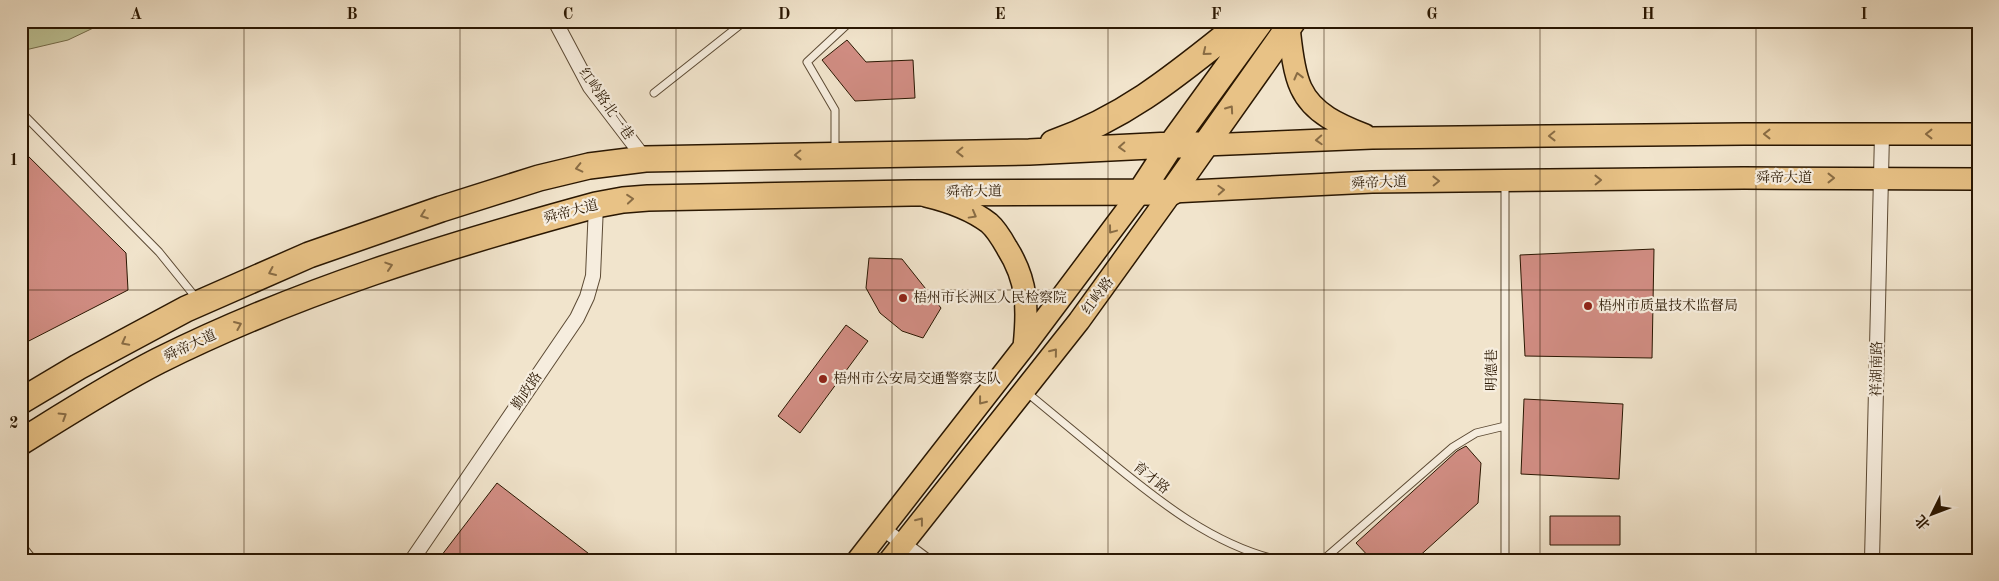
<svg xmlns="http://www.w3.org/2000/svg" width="1999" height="581" viewBox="0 0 1999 581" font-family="'Old Standard TT','Noto Serif SC',serif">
  <rect width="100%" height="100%" fill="#f1e4cc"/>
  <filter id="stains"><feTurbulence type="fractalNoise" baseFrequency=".004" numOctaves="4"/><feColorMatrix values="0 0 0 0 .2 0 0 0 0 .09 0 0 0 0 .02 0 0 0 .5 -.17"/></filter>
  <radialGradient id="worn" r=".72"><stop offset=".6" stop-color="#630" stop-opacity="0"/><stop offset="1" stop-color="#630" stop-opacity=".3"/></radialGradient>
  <path fill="#bdc396" stroke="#746d4c" d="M 21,21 L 108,21 L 68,40 L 21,51 Z"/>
  <path fill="#d18d83" stroke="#2a1702" d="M 847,40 L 866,62 L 913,60 L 915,98 L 855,101 L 822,60 Z
    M 21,149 L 126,253 L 128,290 L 21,345 Z
    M 1654,249 L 1652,358 L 1525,356 L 1520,255 Z
    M 869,258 L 902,259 L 941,308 L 923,338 L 902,331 L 880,313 L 866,288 Z
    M 846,325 L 868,341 L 800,433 L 778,416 Z
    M 1524,399 L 1623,404 L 1619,479 L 1521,474 Z
    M 1466,446 L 1481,463 L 1478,503 L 1415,560 L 1372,560 L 1356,543 L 1457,451 Z
    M 497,483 L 597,560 L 438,560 Z
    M 1550,516 L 1620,516 L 1620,545 L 1550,545 Z"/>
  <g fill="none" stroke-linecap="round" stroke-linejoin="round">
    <g stroke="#5c4a34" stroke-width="9">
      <path id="lane" d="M 654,93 L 745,21
        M 21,112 L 159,252 L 197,299
        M 835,152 L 835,110 L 807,62 L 851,21
        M 1025,391 C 1054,415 1082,438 1111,462 C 1161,503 1214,545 1278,560
        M 1323,560 L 1453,447 L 1476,433 L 1505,426
        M 1505,560 L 1505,183"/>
    </g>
    <g stroke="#5c4a34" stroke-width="16">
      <path id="street" d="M 555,21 L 590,87 L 645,159
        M 882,528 L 925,560
        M 21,550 L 29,560
        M 412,560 L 577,318 L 587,297 L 593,276 L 596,205
        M 1872,560 L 1882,134"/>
    </g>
    <g stroke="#2a1702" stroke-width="24">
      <path id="primary" d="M 1289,27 C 1291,45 1293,71 1301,88 C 1313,114 1340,125 1365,135
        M 1205,145 L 1372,138 L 1744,134 L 1978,134
        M 926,196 C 947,201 972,210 989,223 C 997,230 1002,239 1007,248 C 1028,281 1028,309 1024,347
        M 858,560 L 1024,347 L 1141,191
        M 890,560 L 1079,321 L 1172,192 L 1372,182 L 1744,178 L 1978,179"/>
    </g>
    <g stroke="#2a1702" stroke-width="28">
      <path id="highway" d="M 1053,143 C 1131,115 1181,71 1244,21
        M 1141,191 L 1171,145 L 1261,21
        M 21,401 L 78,367 L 186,309 L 309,255 L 441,209 L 539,178 L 589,166 L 645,159 L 1029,152 L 1171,145 L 1205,145
        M 21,442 C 66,414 111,385 158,361 C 298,291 446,246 596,205 L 623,200 L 648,198 L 911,193 L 1172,192 L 1293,21"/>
    </g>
    <use href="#lane" stroke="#f6edde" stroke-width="7"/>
    <use href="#street" stroke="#f6edde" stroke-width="14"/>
    <use href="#primary" stroke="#e8c286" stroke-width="21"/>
    <use href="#highway" stroke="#e8c286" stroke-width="25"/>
  </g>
  <defs><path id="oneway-chevron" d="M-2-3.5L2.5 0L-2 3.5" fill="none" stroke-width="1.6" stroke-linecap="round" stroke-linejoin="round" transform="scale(1.25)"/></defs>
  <g stroke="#896c44">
    <use href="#oneway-chevron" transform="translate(1206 52) rotate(141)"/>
    <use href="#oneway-chevron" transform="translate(1298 76) rotate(-104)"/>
    <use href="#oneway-chevron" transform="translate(1230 109) rotate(-55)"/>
    <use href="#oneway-chevron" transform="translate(1767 134) rotate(-180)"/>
    <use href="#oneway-chevron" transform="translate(1929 134) rotate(-180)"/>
    <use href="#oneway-chevron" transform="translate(1552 136) rotate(179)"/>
    <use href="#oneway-chevron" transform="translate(1319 140) rotate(177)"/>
    <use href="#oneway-chevron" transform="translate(1122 147) rotate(177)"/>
    <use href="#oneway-chevron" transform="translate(960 152) rotate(179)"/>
    <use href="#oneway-chevron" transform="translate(798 155) rotate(179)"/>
    <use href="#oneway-chevron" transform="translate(579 168) rotate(167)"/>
    <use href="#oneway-chevron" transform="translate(1831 178)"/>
    <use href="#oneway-chevron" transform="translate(1598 180) rotate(-1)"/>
    <use href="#oneway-chevron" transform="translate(1436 181) rotate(-1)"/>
    <use href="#oneway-chevron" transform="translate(1221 190) rotate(-3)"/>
    <use href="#oneway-chevron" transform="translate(630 199) rotate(-5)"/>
    <use href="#oneway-chevron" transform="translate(424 215) rotate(160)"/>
    <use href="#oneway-chevron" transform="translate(973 215) rotate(29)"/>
    <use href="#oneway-chevron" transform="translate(1112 230) rotate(127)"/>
    <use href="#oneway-chevron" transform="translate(389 266) rotate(-18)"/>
    <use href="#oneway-chevron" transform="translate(272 272) rotate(156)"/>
    <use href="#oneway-chevron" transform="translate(238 325) rotate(-23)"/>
    <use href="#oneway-chevron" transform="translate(125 342) rotate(152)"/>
    <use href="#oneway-chevron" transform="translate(1054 352) rotate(-51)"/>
    <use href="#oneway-chevron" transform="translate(982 401) rotate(128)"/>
    <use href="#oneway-chevron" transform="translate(63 416) rotate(-32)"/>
    <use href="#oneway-chevron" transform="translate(920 521) rotate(-52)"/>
  </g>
  <path fill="none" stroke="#2a1702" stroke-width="1" stroke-opacity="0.55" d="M 244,21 L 244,560M 460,21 L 460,560M 676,21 L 676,560M 892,21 L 892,560M 1108,21 L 1108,560M 1324,21 L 1324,560M 1540,21 L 1540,560M 1756,21 L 1756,560M 21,290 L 1978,290"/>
  <g fill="#8f2418" stroke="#f6edde" stroke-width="2">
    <circle cx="903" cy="298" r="5"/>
    <circle cx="1588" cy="306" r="5"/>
    <circle cx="823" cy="379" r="5"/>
  </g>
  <g text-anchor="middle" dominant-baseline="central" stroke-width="4.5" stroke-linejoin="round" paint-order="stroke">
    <g font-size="14" fill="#2a1702" stroke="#f6edde">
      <text transform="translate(606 104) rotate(55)">红岭路北一巷</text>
      <text x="1784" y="178">舜帝大道</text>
      <text transform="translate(1379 183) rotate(-2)">舜帝大道</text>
      <text transform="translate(974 192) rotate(-1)">舜帝大道</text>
      <text transform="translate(571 212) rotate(-15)">舜帝大道</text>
      <text transform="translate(1098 296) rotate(-53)">红岭路</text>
      <text transform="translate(190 346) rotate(-25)">舜帝大道</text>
      <text transform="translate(1877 369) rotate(-89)">祥湖南路</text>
      <text transform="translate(1492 370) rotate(-90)">明德巷</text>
      <text transform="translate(527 391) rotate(-56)">勤政路</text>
      <text transform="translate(1151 478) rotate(39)">育才路</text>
    </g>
    <g font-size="14" fill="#2a1702" stroke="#f6edde" text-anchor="start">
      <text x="913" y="298">梧州市长洲区人民检察院</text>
      <text x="1598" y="306">梧州市质量技术监督局</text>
      <text x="833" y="379">梧州市公安局交通警察支队</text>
    </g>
  </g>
  <rect width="1999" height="581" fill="none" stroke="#f1e4cc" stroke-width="55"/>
  <g transform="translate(1932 514) rotate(228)" stroke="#f6edde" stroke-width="4" paint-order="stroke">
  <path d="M0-4L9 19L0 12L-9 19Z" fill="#2a1702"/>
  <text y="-8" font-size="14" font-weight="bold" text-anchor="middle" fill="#2a1702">北</text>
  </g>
  <rect x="28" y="28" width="1944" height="526" fill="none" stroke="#2a1702" stroke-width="2"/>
  <g font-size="16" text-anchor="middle" font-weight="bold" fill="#2a1702">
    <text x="136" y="19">A</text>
    <text x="352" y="19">B</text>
    <text x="568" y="19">C</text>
    <text x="784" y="19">D</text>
    <text x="1000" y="19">E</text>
    <text x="1216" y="19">F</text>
    <text x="1432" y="19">G</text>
    <text x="1648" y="19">H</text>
    <text x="1864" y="19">I</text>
    <text x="14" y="165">1</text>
    <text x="14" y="428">2</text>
  </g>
  <rect width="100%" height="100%" filter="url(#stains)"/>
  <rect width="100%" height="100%" fill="url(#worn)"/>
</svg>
